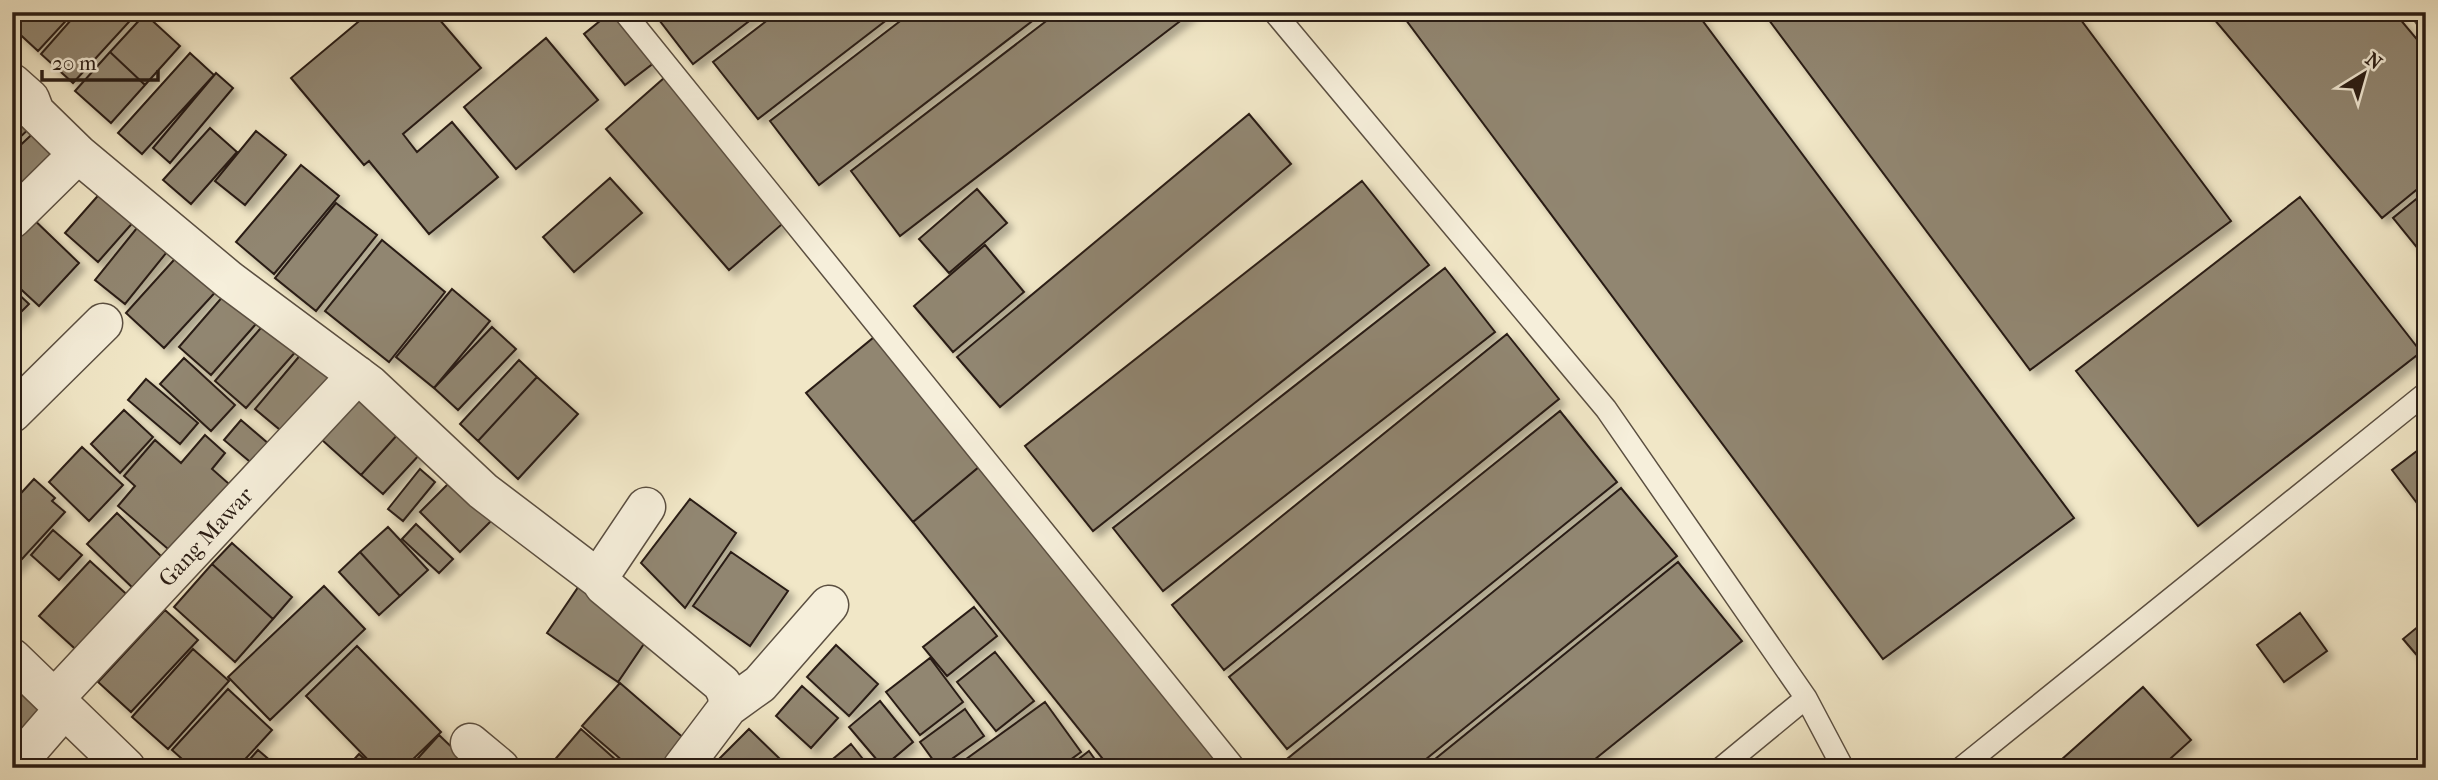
<svg xmlns="http://www.w3.org/2000/svg" width="2438" height="780" viewBox="0 0 2438 780" font-family="'IM FELL French Canon',serif">
  <defs>
    <filter id="shadow"><feDropShadow dx="6" dy="6" stdDeviation="3.5" flood-color="#0004"/></filter>
  </defs>
  <rect width="100%" height="100%" fill="#f1e7c7"/>
  <filter id="stains"><feTurbulence type="fractalNoise" baseFrequency=".00286" numOctaves="4"/><feColorMatrix values="0 0 0 0 .2 0 0 0 0 .09 0 0 0 0 .02 0 0 0 .5 -.17"/></filter>
  <radialGradient id="worn" r=".72"><stop offset=".6" stop-color="#630" stop-opacity="0"/><stop offset="1" stop-color="#630" stop-opacity=".3"/></radialGradient>
  <path fill="#918671" stroke="#291c14" stroke-width="2" filter="url(#shadow)" d="M 12,12 L 74,12 L 38,51 L 12,27 Z
    M 78,12 L 138,12 L 73,83 L 41,54 Z
    M 370,12 L 433,12 L 481,68 L 403,134 L 417,152 L 452,122 L 498,177 L 429,234 L 369,161 L 364,165 L 291,78 Z
    M 611,12 L 622,12 L 659,59 L 625,85 L 584,34 Z
    M 653,12 L 761,12 L 693,64 Z
    M 778,12 L 897,12 L 758,119 L 713,62 Z
    M 912,12 L 1044,12 L 819,185 L 770,121 Z
    M 1058,12 L 1192,12 L 900,236 L 851,171 Z
    M 1400,12 L 1696,12 L 2074,518 L 1883,659 Z
    M 1763,12 L 2075,12 L 2231,221 L 2030,370 Z
    M 2208,12 L 2394,12 L 2426,50 L 2426,182 L 2382,218 Z
    M 145,14 L 180,46 L 145,85 L 110,52 Z
    M 546,38 L 598,100 L 516,169 L 464,107 Z
    M 110,52 L 145,85 L 111,123 L 75,91 Z
    M 190,53 L 214,75 L 142,154 L 118,133 Z
    M 216,73 L 233,88 L 170,163 L 153,148 Z
    M 664,78 L 788,219 L 729,270 L 606,129 Z
    M 12,94 L 37,121 L 12,145 Z
    M 1249,114 L 1291,164 L 1000,407 L 957,357 Z
    M 42,125 L 67,152 L 12,203 L 12,153 Z
    M 210,128 L 237,152 L 191,204 L 163,180 Z
    M 256,131 L 286,155 L 245,205 L 215,181 Z
    M 301,165 L 339,196 L 274,274 L 236,242 Z
    M 610,178 L 642,213 L 574,272 L 543,237 Z
    M 1362,181 L 1429,265 L 1093,531 L 1025,446 Z
    M 977,189 L 1007,223 L 949,273 L 919,239 Z
    M 103,190 L 136,219 L 98,262 L 65,233 Z
    M 2426,191 L 2426,253 L 2423,255 L 2393,218 Z
    M 2300,197 L 2421,352 L 2198,526 L 2076,371 Z
    M 336,203 L 377,235 L 316,311 L 275,278 Z
    M 27,213 L 79,263 L 39,306 L 12,281 L 12,228 Z
    M 141,223 L 171,247 L 125,304 L 95,280 Z
    M 382,240 L 445,292 L 389,362 L 325,311 Z
    M 985,245 L 1024,292 L 953,352 L 914,306 Z
    M 182,251 L 221,286 L 164,348 L 126,313 Z
    M 1445,268 L 1495,332 L 1163,591 L 1113,528 Z
    M 231,287 L 263,316 L 211,375 L 179,347 Z
    M 12,288 L 29,304 L 12,321 Z
    M 452,289 L 490,321 L 434,388 L 396,357 Z
    M 266,322 L 298,349 L 246,408 L 215,381 Z
    M 492,327 L 516,349 L 458,410 L 434,388 Z
    M 879,333 L 986,461 L 913,522 L 806,393 Z
    M 1507,334 L 1559,399 L 1224,670 L 1172,605 Z
    M 307,347 L 343,377 L 291,439 L 255,409 Z
    M 184,358 L 235,405 L 211,431 L 160,384 Z
    M 519,360 L 537,377 L 478,441 L 460,424 Z
    M 537,377 L 578,414 L 518,479 L 478,441 Z
    M 146,379 L 198,423 L 180,444 L 128,400 Z
    M 360,398 L 399,433 L 361,475 L 322,440 Z
    M 124,410 L 153,437 L 120,473 L 91,444 Z
    M 1560,411 L 1617,482 L 1287,749 L 1229,677 Z
    M 241,420 L 277,451 L 261,471 L 224,440 Z
    M 399,433 L 421,453 L 383,494 L 361,475 Z
    M 205,435 L 225,453 L 212,469 L 237,491 L 175,555 L 118,506 L 135,486 L 124,476 L 155,440 L 181,463 Z
    M 2426,444 L 2426,515 L 2392,470 Z
    M 82,447 L 123,485 L 89,521 L 49,482 Z
    M 986,461 L 1231,768 L 1110,768 L 913,522 Z
    M 420,469 L 435,482 L 403,521 L 388,509 Z
    M 457,475 L 497,515 L 460,552 L 420,512 Z
    M 34,479 L 55,498 L 52,501 L 65,512 L 12,570 L 12,503 Z
    M 1621,488 L 1677,556 L 1415,768 L 1294,768 L 1287,759 Z
    M 690,499 L 736,533 L 685,608 L 641,563 Z
    M 117,513 L 166,561 L 136,591 L 87,544 Z
    M 416,524 L 453,559 L 439,573 L 402,539 Z
    M 388,527 L 428,570 L 400,596 L 360,552 Z
    M 53,530 L 82,555 L 59,580 L 31,555 Z
    M 232,543 L 292,597 L 273,619 L 212,564 Z
    M 360,552 L 400,596 L 379,615 L 339,572 Z
    M 731,552 L 788,591 L 750,646 L 693,606 Z
    M 90,561 L 134,601 L 83,656 L 39,616 Z
    M 1678,562 L 1742,641 L 1584,768 L 1424,768 Z
    M 212,564 L 273,619 L 235,662 L 174,607 Z
    M 583,580 L 654,629 L 618,682 L 547,633 Z
    M 324,586 L 365,629 L 270,720 L 228,677 Z
    M 974,607 L 997,636 L 947,676 L 923,647 Z
    M 165,610 L 198,640 L 131,712 L 98,682 Z
    M 2300,613 L 2327,651 L 2284,682 L 2257,645 Z
    M 2426,620 L 2426,666 L 2403,639 Z
    M 836,645 L 878,684 L 849,716 L 807,677 Z
    M 357,646 L 441,732 L 404,768 L 376,768 L 306,696 Z
    M 193,649 L 229,681 L 168,749 L 132,717 Z
    M 995,652 L 1034,701 L 996,731 L 957,682 Z
    M 930,658 L 963,702 L 920,735 L 886,692 Z
    M 12,681 L 57,714 L 12,765 Z
    M 620,683 L 694,747 L 676,768 L 631,768 L 582,726 Z
    M 802,686 L 838,718 L 811,748 L 776,716 Z
    M 2143,687 L 2191,740 L 2160,768 L 2052,768 Z
    M 228,689 L 272,730 L 237,768 L 192,768 L 172,750 Z
    M 880,701 L 913,742 L 883,767 L 849,727 Z
    M 1045,702 L 1081,752 L 1059,768 L 967,768 L 962,762 Z
    M 965,709 L 984,736 L 939,768 L 920,742 Z
    M 581,729 L 625,768 L 558,768 L 552,763 Z
    M 749,729 L 781,760 L 773,768 L 710,768 Z
    M 439,735 L 461,756 L 450,768 L 409,768 Z
    M 851,744 L 870,768 L 822,768 Z
    M 258,750 L 279,768 L 242,768 Z
    M 1089,751 L 1101,768 L 1067,768 Z
    M 359,754 L 374,768 L 346,768 Z"/>
  <g fill="none" stroke-linecap="round" stroke-linejoin="round">
    <g stroke="#5b4f41" stroke-width="24">
      <path id="service" d="M 624,12 L 1235,768
        M 1274,12 L 1606,409 L 1806,698 L 1843,768
        M 2422,12 L 2426,18
        M 1721,768 L 1806,698
        M 1961,768 L 2426,393"/>
    </g>
    <g stroke="#5b4f41" stroke-width="41">
      <path id="minor" d="M 12,83 L 30,99 L 35,112 L 78,154 L 229,280 L 370,385 L 483,491 L 600,580
        M 12,219 L 78,154
        M 12,413 L 103,323
        M 646,507 L 601,574 L 600,580 L 604,586 L 722,684 L 727,694 L 728,707 L 682,768
        M 12,658 L 126,768
        M 54,699 L 357,375
        M 728,707 L 760,684 L 829,605
        M 470,743 L 500,768
        M 13,768 L 65,708"/>
    </g>
    <use href="#service" stroke="#f6efdb" stroke-width="21"/>
    <use href="#minor" stroke="#f6efdb" stroke-width="38"/>
  </g>
  <g text-anchor="middle" dominant-baseline="central" stroke-width="6" stroke-linejoin="round" paint-order="stroke">
    <g font-size="23" fill="#291c14" stroke="#f6efdb">
      <text transform="translate(206 537) rotate(-47)">Gang Mawar</text>
    </g>
  </g>
  <rect width="2438" height="780" fill="none" stroke="#f1e7c7" stroke-width="42"/>
  <rect x="14" y="14" width="2410" height="752" fill="none" stroke="#291c14" stroke-width="3.5"/>
  <rect x="21" y="21" width="2396" height="738" fill="none" stroke="#291c14" stroke-width="2"/>
  <g transform="translate(2364 74) rotate(37)" stroke="#f6efdb" stroke-width="5" paint-order="stroke">
  <path d="M0-5L12 26L0 18L-12 26Z" fill="#291c14"/>
  <text y="-10" font-size="19" font-weight="bold" text-anchor="middle" fill="#291c14">N</text>
  </g>
  <path d="M42 70v10h116v-10" fill="none" stroke="#291c14" stroke-width="3.5"/>
  <text x="52" y="70" font-size="21" fill="#291c14" stroke="#f6efdb" stroke-width="5" paint-order="stroke">20 m</text>
  <rect width="100%" height="100%" filter="url(#stains)"/>
  <rect width="100%" height="100%" fill="url(#worn)"/>
</svg>
